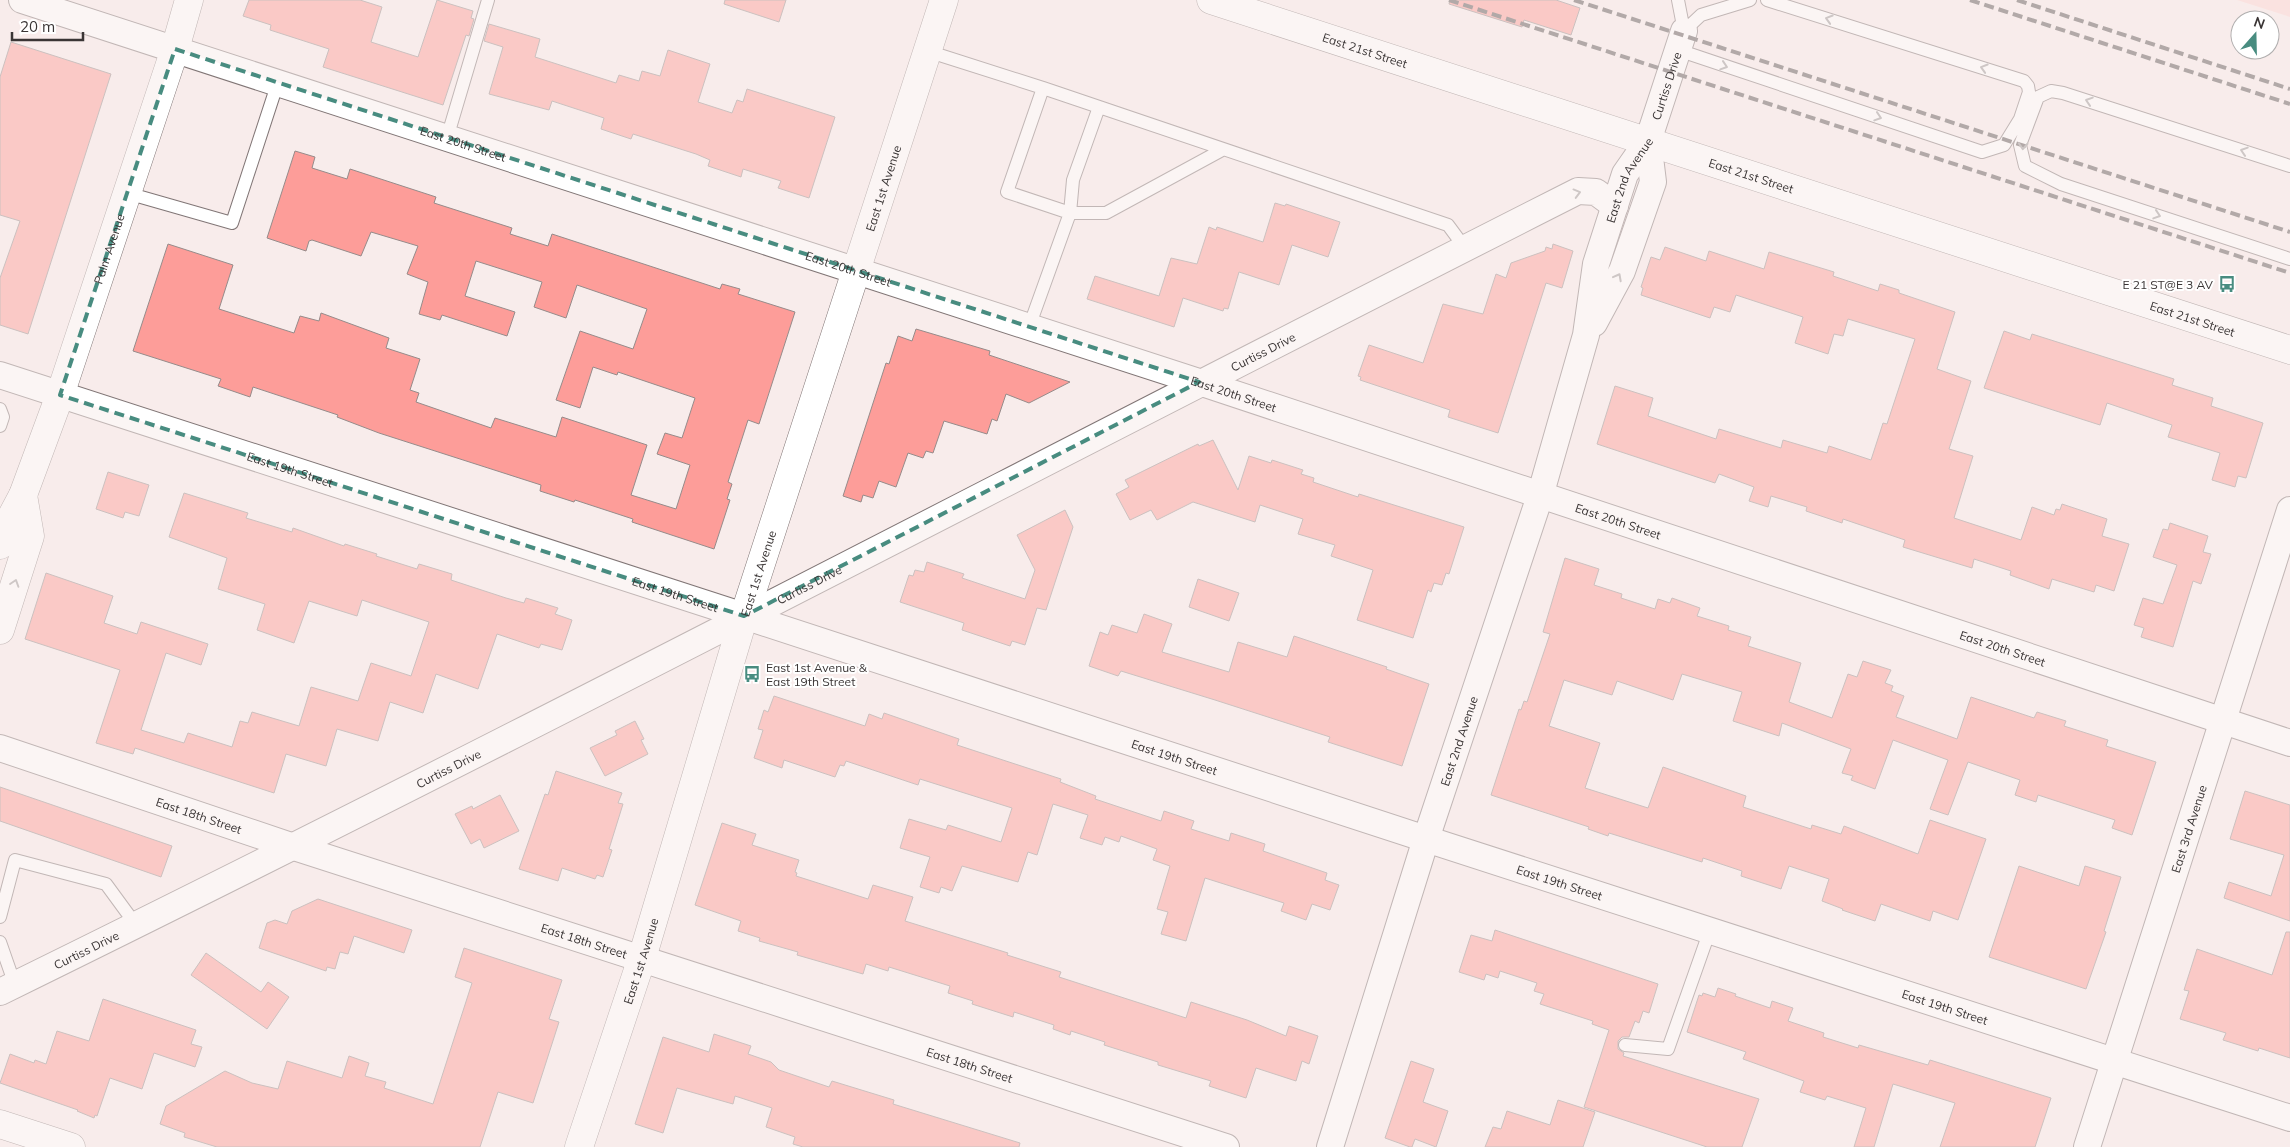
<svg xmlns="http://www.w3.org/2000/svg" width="2290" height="1147" viewBox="0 0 2290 1147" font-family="Mulish,sans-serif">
  <rect width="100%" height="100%" fill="#f8eceb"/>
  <path fill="#fdd6d3" d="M 2237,0 L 2290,0 L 2290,17 Z"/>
  <path fill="#fd9d99" stroke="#968b8a" d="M 249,0 L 360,0 L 382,7 L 371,42 L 418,57 L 437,0 L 473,11 L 471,18 L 474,19 L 469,36 L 466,35 L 443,105 L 323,67 L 329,49 L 270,30 L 271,25 L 243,16 Z
    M 725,0 L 786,0 L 779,22 L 724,4 Z
    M 1450,0 L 1556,0 L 1580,8 L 1571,35 L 1524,20 L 1522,27 L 1449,4 Z
    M 489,24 L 540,39 L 535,57 L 616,83 L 619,75 L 639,81 L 642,71 L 660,76 L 668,50 L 710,64 L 698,102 L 732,113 L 737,100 L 743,102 L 747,89 L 835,117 L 809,198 L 778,188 L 781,181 L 743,169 L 741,177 L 708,166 L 710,160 L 696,154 L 633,134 L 631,139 L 601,129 L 604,118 L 552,101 L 549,110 L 489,94 L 503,47 L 484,41 Z
    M 11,42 L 111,74 L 28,334 L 0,325 L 0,278 L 20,221 L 0,215 L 0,77 Z
    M 295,151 L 315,157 L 312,168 L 347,179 L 350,169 L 436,197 L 434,203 L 512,228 L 510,234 L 548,246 L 552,234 L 720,289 L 722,284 L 740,289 L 738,294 L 795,312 L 759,424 L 748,420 L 728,482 L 732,484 L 727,499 L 730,500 L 714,549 L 632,522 L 633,519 L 575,500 L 574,502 L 540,491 L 541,485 L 379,433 L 337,417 L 338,415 L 253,387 L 250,397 L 218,386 L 221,379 L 133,351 L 168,244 L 233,265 L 219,309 L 294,333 L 300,316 L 319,321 L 321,313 L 389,338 L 386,348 L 420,359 L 410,390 L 419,393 L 416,402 L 491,428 L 495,418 L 556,437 L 562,417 L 647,445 L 631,495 L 676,509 L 690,465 L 657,454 L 665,433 L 682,438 L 695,398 L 618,372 L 617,375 L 593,367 L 580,408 L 556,400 L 580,331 L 633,349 L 647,309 L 577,285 L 566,318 L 534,307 L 542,282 L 476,261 L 465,296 L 515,312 L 507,336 L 442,315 L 440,320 L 419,314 L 428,282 L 407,274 L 418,246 L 371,232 L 361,256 L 312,240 L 309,241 L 306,251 L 267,238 Z
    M 1275,203 L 1285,206 L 1286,204 L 1340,222 L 1328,257 L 1292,245 L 1279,285 L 1239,272 L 1228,309 L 1224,308 L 1223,311 L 1183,298 L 1174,327 L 1087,299 L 1095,276 L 1159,296 L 1171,258 L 1197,264 L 1209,227 L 1216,230 L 1217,227 L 1263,242 Z
    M 1553,244 L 1573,251 L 1562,288 L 1546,283 L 1498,433 L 1448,417 L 1450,410 L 1360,380 L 1361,377 L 1358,376 L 1369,345 L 1423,363 L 1443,304 L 1483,314 L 1496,274 L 1506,278 L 1511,263 L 1545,251 L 1546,247 L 1552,249 Z
    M 1665,247 L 1706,261 L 1709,251 L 1764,269 L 1769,252 L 1834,272 L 1833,276 L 1878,291 L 1880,284 L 1899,290 L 1899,293 L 1955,312 L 1937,369 L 1971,381 L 1949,449 L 1973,456 L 1954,518 L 2021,540 L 2032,507 L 2054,515 L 2056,509 L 2060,510 L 2062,504 L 2107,519 L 2102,536 L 2129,544 L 2114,591 L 2096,585 L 2094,592 L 2052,579 L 2049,589 L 2010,575 L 2011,571 L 1974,559 L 1972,568 L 1903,547 L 1905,540 L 1843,519 L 1842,523 L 1806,511 L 1807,507 L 1771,496 L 1768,507 L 1749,501 L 1754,487 L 1719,474 L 1715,483 L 1597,444 L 1615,386 L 1653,398 L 1648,416 L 1716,439 L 1719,429 L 1781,448 L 1783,440 L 1827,453 L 1829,446 L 1871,460 L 1883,423 L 1887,424 L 1915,339 L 1848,319 L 1843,336 L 1834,334 L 1828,354 L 1795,343 L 1803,317 L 1736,295 L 1730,312 L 1714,307 L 1710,318 L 1641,295 L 1643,288 L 1641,287 L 1651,257 L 1660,260 Z
    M 916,329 L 990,351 L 989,355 L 1070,382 L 1029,403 L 1006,394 L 997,421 L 992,419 L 987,434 L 944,421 L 933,453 L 926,451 L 923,458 L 908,453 L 896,487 L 879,481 L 873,498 L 863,495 L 861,502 L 843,496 L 886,363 L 889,364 L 898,336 L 912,341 Z
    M 2004,331 L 2030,340 L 2032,334 L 2174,379 L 2172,385 L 2213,398 L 2211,406 L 2263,423 L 2246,478 L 2238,476 L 2235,487 L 2212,480 L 2220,453 L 2168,437 L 2172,425 L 2107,403 L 2100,425 L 1984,388 Z
    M 1213,440 L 1238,490 L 1249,456 L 1271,463 L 1272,460 L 1303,470 L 1301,474 L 1314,478 L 1313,482 L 1358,497 L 1359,494 L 1464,527 L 1449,574 L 1446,573 L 1442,585 L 1434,583 L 1431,592 L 1428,590 L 1413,638 L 1357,620 L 1373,570 L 1331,556 L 1335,545 L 1298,534 L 1303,519 L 1260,505 L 1255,522 L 1193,502 L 1157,520 L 1151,510 L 1130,520 L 1116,494 L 1129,487 L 1125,480 L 1198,444 L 1199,446 Z
    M 108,472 L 149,485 L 139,516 L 125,512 L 123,518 L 96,509 Z
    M 184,493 L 248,513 L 246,518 L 292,532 L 293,528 L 344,546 L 345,544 L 377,554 L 376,556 L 417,569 L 419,564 L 452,574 L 451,580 L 506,598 L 524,603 L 526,598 L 558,608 L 555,614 L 572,620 L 562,650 L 541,644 L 539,648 L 497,634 L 478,689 L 436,674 L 423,713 L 390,702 L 378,741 L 337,729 L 326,766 L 286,754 L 274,793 L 135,748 L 133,754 L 96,743 L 120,670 L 25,639 L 46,573 L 113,596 L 104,623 L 137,634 L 141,622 L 208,644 L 201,665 L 166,653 L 141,730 L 184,743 L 188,733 L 232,747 L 240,721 L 248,723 L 252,712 L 299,726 L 311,687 L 358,701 L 371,663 L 411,676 L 429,622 L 362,600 L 357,616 L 309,601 L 294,643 L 257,630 L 265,604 L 218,589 L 227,558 L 169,537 Z
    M 1065,510 L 1073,527 L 1046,610 L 1037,608 L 1025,645 L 1012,641 L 1010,646 L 962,630 L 964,623 L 900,602 L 909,575 L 913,576 L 915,570 L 924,572 L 927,562 L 964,574 L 962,578 L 1025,599 L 1035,570 L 1017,535 Z
    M 2170,523 L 2208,536 L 2203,552 L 2211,554 L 2201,584 L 2193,581 L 2173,647 L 2141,637 L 2144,628 L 2134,625 L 2143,598 L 2163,604 L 2177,565 L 2153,557 L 2163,529 L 2168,530 Z
    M 1565,558 L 1599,569 L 1594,585 L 1622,594 L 1621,598 L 1655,609 L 1658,599 L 1670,603 L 1672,598 L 1700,608 L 1697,616 L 1729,626 L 1728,630 L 1751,637 L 1748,646 L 1801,663 L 1789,702 L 1832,718 L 1848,674 L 1857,677 L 1863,661 L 1891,670 L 1885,683 L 1893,686 L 1891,691 L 1904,696 L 1896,717 L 1957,739 L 1971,697 L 2034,718 L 2037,712 L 2066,721 L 2064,726 L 2108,740 L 2106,746 L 2156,762 L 2132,835 L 2112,828 L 2115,820 L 2038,795 L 2036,802 L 2015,795 L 2020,780 L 1968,762 L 1948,815 L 1930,809 L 1948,760 L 1893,740 L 1875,789 L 1851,780 L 1853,776 L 1842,773 L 1851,749 L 1782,723 L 1779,736 L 1733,721 L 1742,692 L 1682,674 L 1673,700 L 1617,681 L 1612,695 L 1564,680 L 1549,726 L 1600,743 L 1585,788 L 1648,808 L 1663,767 L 1746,796 L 1743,807 L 1811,829 L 1812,825 L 1841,834 L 1844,826 L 1918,854 L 1930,820 L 1986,839 L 1958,920 L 1933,911 L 1930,921 L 1881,904 L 1875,921 L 1842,910 L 1843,909 L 1822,901 L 1829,879 L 1789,866 L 1781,889 L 1741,876 L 1742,871 L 1703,858 L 1702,862 L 1609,833 L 1608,836 L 1588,829 L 1589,827 L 1491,795 L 1519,709 L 1521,710 L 1524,701 L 1527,702 L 1550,634 L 1543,632 Z
    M 1198,579 L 1239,593 L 1229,621 L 1189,607 Z
    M 1144,614 L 1172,624 L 1162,652 L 1229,672 L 1238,642 L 1287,657 L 1294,636 L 1387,667 L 1386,669 L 1429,684 L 1402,766 L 1328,742 L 1330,737 L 1215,700 L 1121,671 L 1118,676 L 1089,666 L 1100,632 L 1108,635 L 1112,625 L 1137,633 Z
    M 774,696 L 865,726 L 869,714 L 882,719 L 884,713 L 959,739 L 957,745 L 1061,779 L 1060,782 L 1096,796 L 1095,799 L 1161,821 L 1164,811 L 1194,821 L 1191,829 L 1229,841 L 1231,833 L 1265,844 L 1263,851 L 1327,873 L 1325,880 L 1339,885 L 1330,910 L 1312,904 L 1306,920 L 1281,911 L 1284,903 L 1205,878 L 1186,941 L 1161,934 L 1168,912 L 1157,909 L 1170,866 L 1153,860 L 1157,849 L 1121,836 L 1119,842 L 1105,837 L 1102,845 L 1080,838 L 1088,815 L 1053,804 L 1037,855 L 1028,852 L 1018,882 L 962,866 L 952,891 L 941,887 L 939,893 L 920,887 L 930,857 L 900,848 L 909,819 L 946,830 L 948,825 L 1001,842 L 1012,808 L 920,779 L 918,785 L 846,761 L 844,766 L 840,765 L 835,777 L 784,760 L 782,768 L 754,758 L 763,730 L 758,729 L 764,710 L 768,712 Z
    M 635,721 L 644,739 L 641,740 L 648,754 L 605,776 L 590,748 L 617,735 L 615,731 Z
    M 556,771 L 622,793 L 618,803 L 623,804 L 609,849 L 612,850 L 603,877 L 597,875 L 595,879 L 562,868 L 558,881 L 519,869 L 545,794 L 548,795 Z
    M 0,787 L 172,846 L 161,877 L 0,821 Z
    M 2245,791 L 2290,805 L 2290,921 L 2224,898 L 2229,882 L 2271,896 L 2284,855 L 2230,839 Z
    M 500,795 L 519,831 L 484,848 L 480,839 L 471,844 L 455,814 L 472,806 L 473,809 Z
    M 722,823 L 756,834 L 752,845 L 799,860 L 795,872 L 797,873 L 796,876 L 868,899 L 873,885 L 913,897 L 905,921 L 1008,953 L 1007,955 L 1061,972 L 1059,977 L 1186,1018 L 1191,1002 L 1247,1020 L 1286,1036 L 1289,1026 L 1318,1036 L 1309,1064 L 1302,1061 L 1296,1081 L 1256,1068 L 1246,1098 L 1209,1086 L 1211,1081 L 1158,1065 L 1158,1062 L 1104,1045 L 1105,1042 L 1071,1031 L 1070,1035 L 1053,1029 L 1054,1025 L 1014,1012 L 1013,1017 L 972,1004 L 973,1001 L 948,993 L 950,986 L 889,967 L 888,971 L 866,964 L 863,974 L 797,955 L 798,952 L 759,941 L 760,938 L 738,931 L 741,921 L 695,905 Z
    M 2019,866 L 2079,886 L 2085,866 L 2121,877 L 2104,931 L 2106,932 L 2086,989 L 1989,957 Z
    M 318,899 L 412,930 L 404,953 L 354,936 L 348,954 L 340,952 L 335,969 L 327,967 L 326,971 L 259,948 L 267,923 L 275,920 L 287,924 L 292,911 Z
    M 1495,930 L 1658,984 L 1649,1013 L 1643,1011 L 1639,1023 L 1635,1021 L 1629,1037 L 1622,1037 L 1618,1041 L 1618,1049 L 1624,1053 L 1623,1056 L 1759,1099 L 1742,1147 L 1707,1147 L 1584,1107 L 1609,1030 L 1592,1024 L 1593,1021 L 1540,1004 L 1544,994 L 1534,991 L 1537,983 L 1500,971 L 1498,978 L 1486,974 L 1484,980 L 1459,972 L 1471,935 L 1492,941 Z
    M 2286,932 L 2290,932 L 2290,1058 L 2259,1048 L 2258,1051 L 2223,1040 L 2226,1033 L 2180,1019 L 2189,991 L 2184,990 L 2197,949 L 2272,975 Z
    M 464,948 L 562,980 L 549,1019 L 559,1022 L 533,1103 L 498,1092 L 480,1147 L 217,1147 L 184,1137 L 185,1133 L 160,1124 L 166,1106 L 225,1071 L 252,1083 L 278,1089 L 287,1061 L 342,1078 L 349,1056 L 369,1063 L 365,1076 L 386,1082 L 384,1088 L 433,1104 L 472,983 L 455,977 Z
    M 206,953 L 261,992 L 268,982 L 289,997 L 267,1029 L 191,975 Z
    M 1718,988 L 1736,994 L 1735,996 L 1770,1008 L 1772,1001 L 1793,1008 L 1788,1021 L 1824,1033 L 1823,1037 L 1858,1048 L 1859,1045 L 1928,1065 L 1930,1060 L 2051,1098 L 2035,1147 L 1940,1147 L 1955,1103 L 1893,1084 L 1874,1147 L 1854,1147 L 1866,1108 L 1827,1096 L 1825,1100 L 1800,1092 L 1804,1081 L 1743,1059 L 1746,1052 L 1687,1032 L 1699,995 L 1702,996 L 1703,993 L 1715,997 Z
    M 103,999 L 196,1030 L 191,1044 L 202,1047 L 195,1067 L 154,1053 L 142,1089 L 110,1078 L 97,1116 L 95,1115 L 94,1118 L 77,1111 L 78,1110 L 0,1083 L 10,1054 L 34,1063 L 35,1060 L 46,1064 L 57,1031 L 89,1041 Z
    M 714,1034 L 751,1046 L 748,1054 L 771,1062 L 779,1070 L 829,1087 L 832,1081 L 894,1100 L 893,1104 L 1020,1143 L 1019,1147 L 803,1147 L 793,1144 L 795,1137 L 766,1127 L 772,1108 L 735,1096 L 733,1104 L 677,1088 L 663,1133 L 635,1124 L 663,1037 L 709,1052 Z
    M 1411,1061 L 1434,1069 L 1423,1102 L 1448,1111 L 1436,1147 L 1415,1139 L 1412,1147 L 1410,1147 L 1385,1138 Z
    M 1558,1100 L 1595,1112 L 1583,1147 L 1485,1147 L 1493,1127 L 1501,1129 L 1507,1111 L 1550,1125 Z"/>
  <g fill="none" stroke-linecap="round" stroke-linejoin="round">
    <g stroke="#817676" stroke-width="14">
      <path id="service" d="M 1678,0 L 1684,31
        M 1684,31 L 1701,15 L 1750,0
        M 1678,50 L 1982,152 L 2004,145 L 2020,119 L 2029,92 L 2028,86 L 2024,81 L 1767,0
        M 927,51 L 1043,88 L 1007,192 L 1070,213 L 1029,327
        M 1043,88 L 1448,225 L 1465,248
        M 1099,107 L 1073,180 L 1070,213 L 1106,213 L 1222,150
        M 447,138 L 488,0
        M 2290,166 L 2063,93 L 2051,91 L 2038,97 L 2020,145 L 2025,166 L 2061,184 L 2290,259
        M 127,193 L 232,223 L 278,82
        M 0,409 L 3,417 L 0,426
        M 0,917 L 15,860 L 106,884 L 136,925
        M 0,942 L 15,985
        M 1625,1045 L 1668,1049 L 1710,930"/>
    </g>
    <g stroke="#817676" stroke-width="28">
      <g id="minor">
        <path id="s1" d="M 22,0 L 1199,382 L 2290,743"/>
        <path d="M 1594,323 L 1622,271 L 1653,182 L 1648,141"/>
        <path id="s2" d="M 0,375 L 744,616 L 1426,839 L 2290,1118"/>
        <path id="s3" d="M 0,748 L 294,847 L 1226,1147"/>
        <path id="s4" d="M 0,992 C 530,732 1052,457 1578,191 L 1596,192 L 1615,206"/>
        <path id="s5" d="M 1330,1147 L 1426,839 L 1540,496 L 1586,335 L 1596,264 L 1625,174 L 1648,141 L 1684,31"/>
        <path id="s6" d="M 2087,1147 L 2290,510"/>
      </g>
    </g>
    <g stroke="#817676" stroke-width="29">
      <g id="tertiary">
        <path d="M 0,1124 L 71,1147"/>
        <path id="s7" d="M 579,1147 L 642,958 L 744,616 L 944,0"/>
      </g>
    </g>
    <g stroke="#817676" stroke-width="29">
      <g id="secondary">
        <path id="s8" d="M 0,545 L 5,529 L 23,495 L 60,395 L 175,49 L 189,0"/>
        <path d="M 0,630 L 30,536 L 23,495"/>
      </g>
    </g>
    <g stroke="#817676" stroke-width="29">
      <g id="primary">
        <path id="s9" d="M 1211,0 L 2290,350"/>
      </g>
    </g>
    <use href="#service" stroke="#fff" stroke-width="12"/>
    <use href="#minor" stroke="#fff" stroke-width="26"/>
    <use href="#tertiary" stroke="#fff" stroke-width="28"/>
    <use href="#secondary" stroke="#fff" stroke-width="28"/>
    <use href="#primary" stroke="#fff" stroke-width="28"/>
    <path stroke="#5e5757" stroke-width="4" stroke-dasharray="10 5" stroke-linecap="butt" d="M 1449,0 L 2290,273
      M 1574,0 L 2290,232
      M 1970,0 L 2290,104
      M 2017,0 L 2290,89"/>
  </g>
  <defs><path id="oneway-chevron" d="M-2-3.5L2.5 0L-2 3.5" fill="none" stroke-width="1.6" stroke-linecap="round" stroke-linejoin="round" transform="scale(1.25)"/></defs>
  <g stroke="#9c9a9a">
    <use href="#oneway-chevron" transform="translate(1829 19) rotate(-163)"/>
    <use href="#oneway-chevron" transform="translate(1724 66) rotate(18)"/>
    <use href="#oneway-chevron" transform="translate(1984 68) rotate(-163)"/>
    <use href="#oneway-chevron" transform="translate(2089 101) rotate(-162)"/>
    <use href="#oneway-chevron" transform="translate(1878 117) rotate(18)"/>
    <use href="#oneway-chevron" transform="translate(2023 146) rotate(93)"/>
    <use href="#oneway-chevron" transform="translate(2244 151) rotate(-162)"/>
    <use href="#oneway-chevron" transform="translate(1577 193) rotate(-15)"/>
    <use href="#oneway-chevron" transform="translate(2157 215) rotate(18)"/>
    <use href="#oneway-chevron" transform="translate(1618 277) rotate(-62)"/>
    <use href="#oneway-chevron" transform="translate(15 583) rotate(-72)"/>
  </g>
  <path d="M0 0H2290V1147H0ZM 175,49 L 1199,382 L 744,616 L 60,395 Z" fill="#f8eceb" fill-opacity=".55" fill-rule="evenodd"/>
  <path fill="none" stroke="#488c80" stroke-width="4" stroke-dasharray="10 6" stroke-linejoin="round" d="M 175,49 L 1199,382 L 744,616 L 60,395 Z"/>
  <defs>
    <g id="bus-bare" transform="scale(1.35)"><path d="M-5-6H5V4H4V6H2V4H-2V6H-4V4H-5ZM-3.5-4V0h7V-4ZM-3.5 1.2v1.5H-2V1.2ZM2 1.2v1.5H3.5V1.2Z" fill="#488c80" stroke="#fff" stroke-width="2.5" paint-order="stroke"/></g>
  </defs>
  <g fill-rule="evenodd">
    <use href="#bus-bare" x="2227" y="284"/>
    <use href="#bus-bare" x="752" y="674"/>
  </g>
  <g text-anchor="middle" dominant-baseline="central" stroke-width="4" stroke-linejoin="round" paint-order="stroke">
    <g font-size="12" fill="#3a3535" stroke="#fff">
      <text stroke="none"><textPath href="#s9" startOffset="162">East 21st Street</textPath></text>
      <text stroke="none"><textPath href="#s5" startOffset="1116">Curtiss Drive</textPath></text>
      <text stroke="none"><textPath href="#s1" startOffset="464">East 20th Street</textPath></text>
      <text stroke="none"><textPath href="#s9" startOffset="568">East 21st Street</textPath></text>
      <text stroke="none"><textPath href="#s7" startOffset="1006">East 1st Avenue</textPath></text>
      <text stroke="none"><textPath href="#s5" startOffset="1014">East 2nd Avenue</textPath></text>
      <text stroke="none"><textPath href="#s8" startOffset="316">Palm Avenue</textPath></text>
      <text stroke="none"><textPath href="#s1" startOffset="869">East 20th Street</textPath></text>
      <text stroke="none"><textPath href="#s9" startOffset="1032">East 21st Street</textPath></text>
      <text stroke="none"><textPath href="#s4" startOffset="1416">Curtiss Drive</textPath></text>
      <text stroke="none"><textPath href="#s1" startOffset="1274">East 20th Street</textPath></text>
      <text stroke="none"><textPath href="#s2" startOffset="305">East 19th Street</textPath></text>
      <text stroke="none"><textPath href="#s1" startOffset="1679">East 20th Street</textPath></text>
      <text stroke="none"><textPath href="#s7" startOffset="601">East 1st Avenue</textPath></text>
      <text stroke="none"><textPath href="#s4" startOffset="906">Curtiss Drive</textPath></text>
      <text stroke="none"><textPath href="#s2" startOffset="710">East 19th Street</textPath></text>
      <text stroke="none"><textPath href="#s1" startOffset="2084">East 20th Street</textPath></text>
      <text stroke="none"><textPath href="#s5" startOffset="426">East 2nd Avenue</textPath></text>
      <text stroke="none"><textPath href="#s2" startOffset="1235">East 19th Street</textPath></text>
      <text stroke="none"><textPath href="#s4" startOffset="501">Curtiss Drive</textPath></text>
      <text stroke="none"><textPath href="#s3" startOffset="210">East 18th Street</textPath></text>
      <text stroke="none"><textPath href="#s6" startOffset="334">East 3rd Avenue</textPath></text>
      <text stroke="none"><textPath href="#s2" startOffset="1640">East 19th Street</textPath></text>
      <text stroke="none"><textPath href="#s3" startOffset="615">East 18th Street</textPath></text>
      <text stroke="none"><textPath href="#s4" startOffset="96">Curtiss Drive</textPath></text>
      <text stroke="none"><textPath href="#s7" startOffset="196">East 1st Avenue</textPath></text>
      <text stroke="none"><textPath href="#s2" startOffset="2045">East 19th Street</textPath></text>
      <text stroke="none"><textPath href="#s3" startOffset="1020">East 18th Street</textPath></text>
    </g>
    <g font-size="12" fill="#3a3535" stroke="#fff" text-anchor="end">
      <text x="2213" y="284">E 21 ST@E 3 AV</text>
      <text x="766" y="667" text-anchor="start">East 1st Avenue &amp;<tspan x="766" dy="14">East 19th Street</tspan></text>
    </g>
  </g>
  <g transform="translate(2255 35) rotate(20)"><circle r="24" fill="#ffffff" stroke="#b0aeae"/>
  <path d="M0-4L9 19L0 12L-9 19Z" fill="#488c80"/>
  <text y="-8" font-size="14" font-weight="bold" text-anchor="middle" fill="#3a3535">N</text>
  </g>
  <path d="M12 32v8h71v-8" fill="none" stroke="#3a3535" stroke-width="2.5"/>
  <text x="20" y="32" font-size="15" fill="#3a3535" stroke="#ffffff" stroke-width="4" paint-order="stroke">20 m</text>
</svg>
